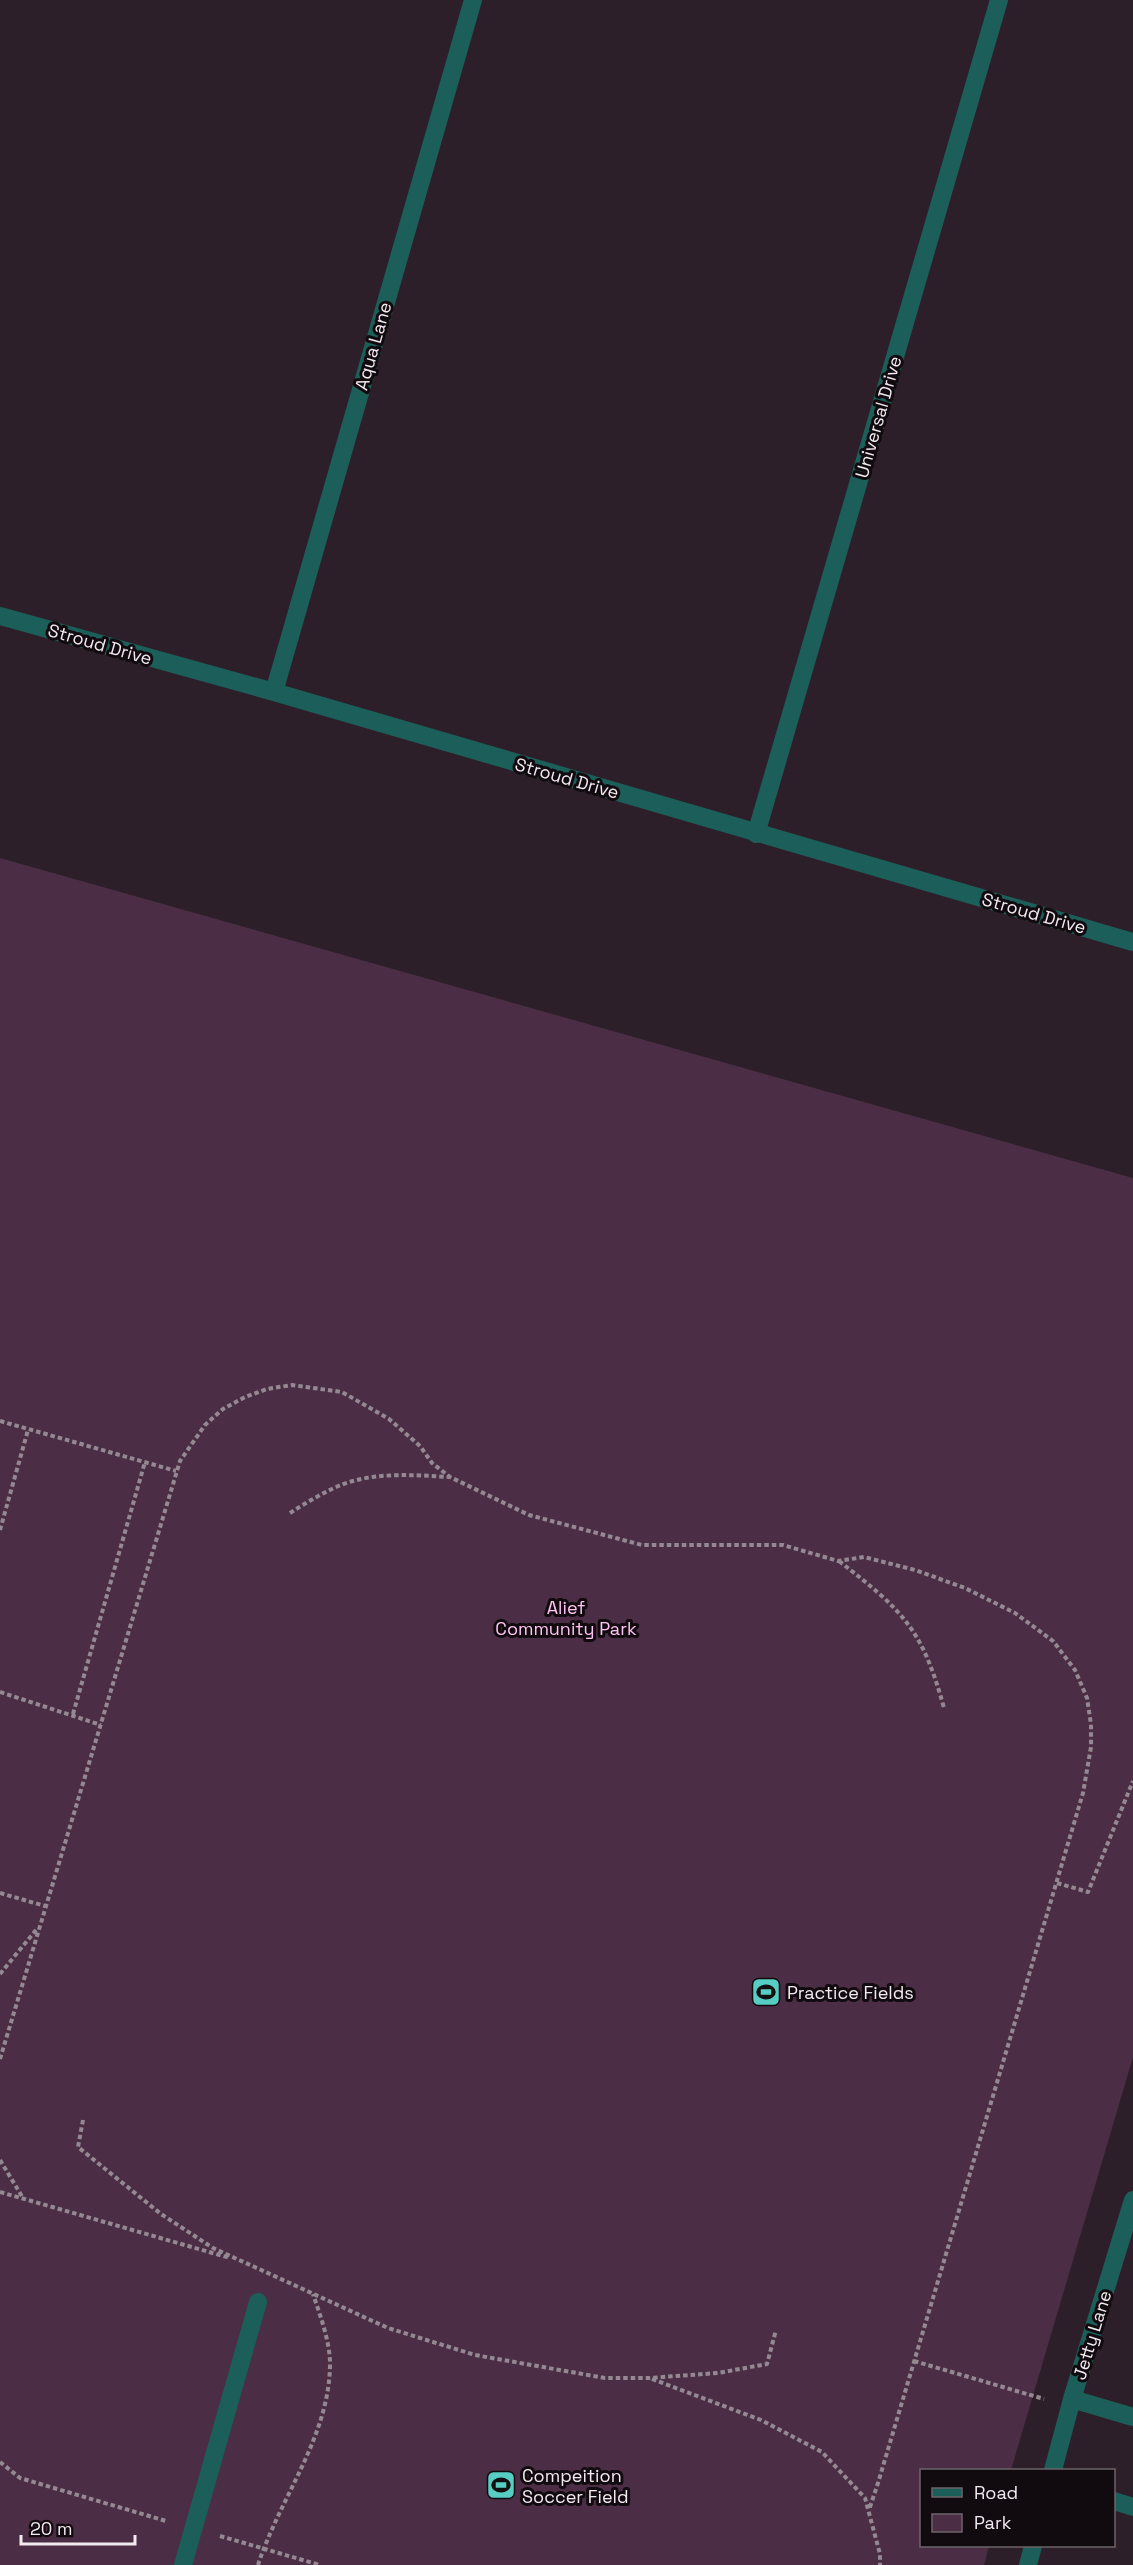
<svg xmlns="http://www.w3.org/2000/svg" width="1133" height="2565" viewBox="0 0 1133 2565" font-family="'Space Grotesk',sans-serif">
  <rect width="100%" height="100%" fill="#2c1f29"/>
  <path fill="#4b2e45" d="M 0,858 L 1133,1178 L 1133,2057 L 1011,2470 L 922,2470 L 922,2546 L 989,2546 L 984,2565 L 0,2565 Z"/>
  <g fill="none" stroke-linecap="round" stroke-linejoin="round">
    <path stroke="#948992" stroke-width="4" stroke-dasharray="4.5 3" stroke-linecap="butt" d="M 0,1421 L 176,1471
      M 290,1513 C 304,1504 319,1495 334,1488 C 370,1471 412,1475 450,1477
      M 0,1530 L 28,1430
      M 839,1561 C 903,1611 922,1628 944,1708
      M 0,1692 L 101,1725
      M 73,1714 L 145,1462
      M 1057,1883 L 1088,1892 L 1133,1781
      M 0,1893 L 45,1906
      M 0,1974 L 36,1930
      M 0,2059 L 180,1461 L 205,1425 L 223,1409 L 245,1397 L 267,1389 L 292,1385 L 342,1392 L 389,1419 L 420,1446 L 432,1463 L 450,1477 L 529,1515 L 642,1545 L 783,1545 L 838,1561 L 864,1557 L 915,1570 L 965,1588 L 1015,1613 L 1053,1641 L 1075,1670 L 1087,1698 L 1091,1724 L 1091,1747 L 1083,1793 L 878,2483 L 869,2510
      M 83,2120 L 78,2147 L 161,2214 L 213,2248 L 388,2328 L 475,2355 L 605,2378 L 649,2378 L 718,2373 L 767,2364 L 776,2330
      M 0,2160 L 23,2198
      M 0,2192 L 230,2258
      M 914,2361 L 1044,2399
      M 652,2379 L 761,2420 L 822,2452 L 865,2498 L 880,2554 L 880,2565
      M 0,2462 L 20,2478 L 166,2521
      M 220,2536 L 320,2565
      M 258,2565 C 280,2497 331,2435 330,2361 C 329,2339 320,2315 313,2294"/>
    <path stroke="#1c5e59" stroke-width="18" d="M 0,616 L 274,692 L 1133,942
      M 274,692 L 473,0
      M 756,834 L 999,0
      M 1072,2399 L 1133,2417
      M 1053,2470 L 1072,2399 L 1133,2200
      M 1114,2501 L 1133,2507
      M 183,2565 L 258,2302
      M 1028,2565 L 1033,2546"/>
  </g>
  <defs>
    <g id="stadium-square" transform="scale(1.5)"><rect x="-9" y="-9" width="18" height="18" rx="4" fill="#56cec3" stroke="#110b0f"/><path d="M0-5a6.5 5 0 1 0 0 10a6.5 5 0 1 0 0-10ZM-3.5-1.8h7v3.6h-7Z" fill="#111"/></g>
  </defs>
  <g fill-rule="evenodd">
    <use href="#stadium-square" x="766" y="1992"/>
    <use href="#stadium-square" x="501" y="2485"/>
  </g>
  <g text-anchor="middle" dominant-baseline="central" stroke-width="6" stroke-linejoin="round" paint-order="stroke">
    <g font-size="18" fill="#f3e9f1" stroke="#110b0f">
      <text transform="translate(373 346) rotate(-74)">Aqua Lane</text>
      <text transform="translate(878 417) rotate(-74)">Universal Drive</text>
      <text transform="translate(100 644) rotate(16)">Stroud Drive</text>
      <text transform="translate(567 778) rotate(16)">Stroud Drive</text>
      <text transform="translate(1034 913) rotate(16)">Stroud Drive</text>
      <text transform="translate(1092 2335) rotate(-73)">Jetty Lane</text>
    </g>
    <g font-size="18" fill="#ffc2f2" stroke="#110b0f">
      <text x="566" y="1607">Alief<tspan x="566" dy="21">Community Park</tspan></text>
    </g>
    <g font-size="18" fill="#f3e9f1" stroke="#110b0f" text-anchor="start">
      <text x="787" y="1992">Practice Fields</text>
      <text x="522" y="2475">Compeition<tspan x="522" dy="21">Soccer Field</tspan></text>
    </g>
  </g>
  <rect x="920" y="2469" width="195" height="78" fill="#110b0f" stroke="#6b6469" stroke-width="1.5"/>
  <rect x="932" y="2488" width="30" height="9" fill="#1c5e59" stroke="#6b6469" stroke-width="1.5"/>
  <text x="974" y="2499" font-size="18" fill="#f3e9f1">Road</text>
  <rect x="932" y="2514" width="30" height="18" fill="#4b2e45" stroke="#6b6469" stroke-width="1.5"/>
  <text x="974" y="2529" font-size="18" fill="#f3e9f1">Park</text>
  <path d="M21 2535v9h114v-9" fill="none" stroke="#f3e9f1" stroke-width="3"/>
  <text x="30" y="2535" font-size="18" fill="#f3e9f1" stroke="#110b0f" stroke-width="4.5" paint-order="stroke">20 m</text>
</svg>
